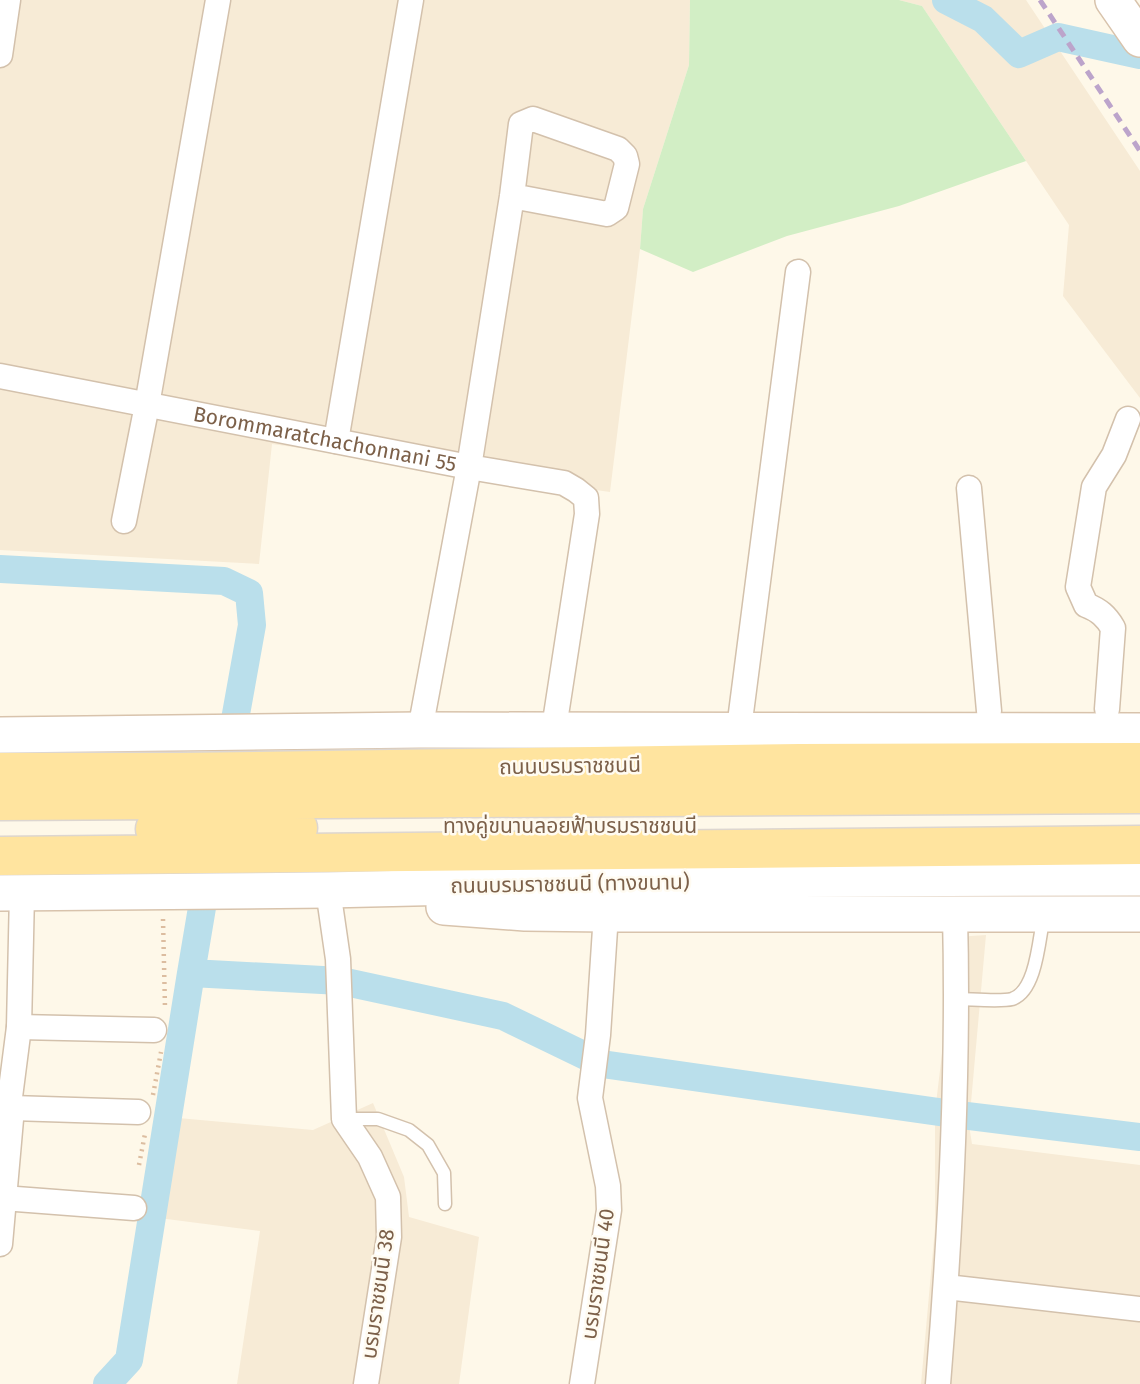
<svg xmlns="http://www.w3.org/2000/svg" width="1140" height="1384" viewBox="0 0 1140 1384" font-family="'Fira Sans','Noto Sans Thai',sans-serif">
  <rect width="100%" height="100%" fill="#fef8e9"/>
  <path fill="#f7ebd6" d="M 0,0 L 690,0 L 689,65 L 643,209 L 640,249 L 610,492 L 272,444 L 259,564 L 0,550 Z
    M 899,0 L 1026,0 L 1140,171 L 1140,398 L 1063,296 L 1069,225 L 922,6 Z
    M 986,935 L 969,1125 L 972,1144 L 1140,1165 L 1140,1384 L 921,1384 L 935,1228 L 935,1112 L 956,937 Z
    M 373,1103 L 404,1177 L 409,1217 L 479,1237 L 459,1384 L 237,1384 L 260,1231 L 151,1217 L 167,1117 L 313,1130 Z"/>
  <path fill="#d2eec5" d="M 690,0 L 899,0 L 922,6 L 1026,161 L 899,206 L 787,236 L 693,272 L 640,249 L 643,209 L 689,65 Z"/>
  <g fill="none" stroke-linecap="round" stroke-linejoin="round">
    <path stroke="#badfeb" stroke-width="28" d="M 946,0 L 983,19 L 1019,54 L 1058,37 L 1140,55
      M 0,569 L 224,581 L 249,593 L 252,625 L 229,753
      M 208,872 L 191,973 L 341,981 L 503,1016 L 602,1064 L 960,1115 L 1140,1137
      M 107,1384 L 129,1360 L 191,973"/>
    <g stroke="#d3c1ac" stroke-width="15">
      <path id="lane" d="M 957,999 C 970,999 1001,1002 1012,999 C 1037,991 1039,937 1044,915
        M 345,1119 L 378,1119 L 409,1130 L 428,1145 L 444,1173 L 445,1204"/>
    </g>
    <g stroke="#d3c1ac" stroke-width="27">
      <g id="street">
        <path d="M 0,55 L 8,0"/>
        <path d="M 512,196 L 607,214 L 616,208 L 627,164 L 625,156 L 618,149 L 533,119 L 521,124 L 512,196 L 469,467 L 564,483 L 576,490 L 586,498 L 587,514 L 556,715"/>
        <path id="s1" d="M 0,376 L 469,467 L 420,730"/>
        <path d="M 336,441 L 411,0"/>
        <path d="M 969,488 L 989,711"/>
        <path d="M 124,521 L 147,405 L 218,0"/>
        <path d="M 1107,709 L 1113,628 C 1106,616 1099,610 1086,605 L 1078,587 L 1094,487 L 1114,455 L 1128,419"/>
        <path d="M 741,713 L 798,272"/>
        <path d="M 328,890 L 338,959 L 344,1119 L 370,1157 L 388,1197 L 389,1237 L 366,1384"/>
        <path d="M 19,1027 L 154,1030"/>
        <path d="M 12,1108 L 138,1112"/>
        <path d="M 3,1198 L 134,1208"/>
        <path d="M 0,1244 L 12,1108 L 10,1097 L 19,1027 L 22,893"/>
        <path d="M 946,1287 L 1140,1309"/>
        <path d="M 582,1384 L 609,1210 L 608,1186 L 590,1098 L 598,1035 L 606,914"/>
        <path d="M 938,1384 C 951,1228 959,1071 955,915"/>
      </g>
    </g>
    <g stroke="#d8c3ac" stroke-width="38">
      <path id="secondary" d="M 1113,0 L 1140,39
        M 0,735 L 420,730 L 1140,731
        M 0,893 L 328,890 L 797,879 L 1140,878
        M 444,907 L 525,913 L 606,914 L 1140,914"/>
    </g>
    <g stroke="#ddd6d0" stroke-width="41">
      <path id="primary" d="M 0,772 L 181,772 L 800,763 L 1140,762
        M 0,801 L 1140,794
        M 155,829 L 298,828
        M 0,856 L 1140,845"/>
    </g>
    <path stroke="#dcbda0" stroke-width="4.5" stroke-dasharray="2 5" stroke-linecap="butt" d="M 163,919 L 165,1008
      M 153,1095 L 161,1052
      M 139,1165 L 145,1134"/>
    <use href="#lane" stroke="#fff" stroke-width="12"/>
    <use href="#street" stroke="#fff" stroke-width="24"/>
    <use href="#secondary" stroke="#fff" stroke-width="35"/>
    <use href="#primary" stroke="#ffe49f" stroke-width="38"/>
    <path stroke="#bca4cb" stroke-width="5" stroke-dasharray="10 7" stroke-linecap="butt" d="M 1040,0 L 1140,151"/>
  </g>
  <g text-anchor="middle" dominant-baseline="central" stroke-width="5" stroke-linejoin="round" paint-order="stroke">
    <g font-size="21" fill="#7c6049" stroke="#fffbf1">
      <text stroke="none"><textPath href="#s1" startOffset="331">Borommaratchachonnani 55</textPath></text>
      <text transform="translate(570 766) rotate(-1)">ถนนบรมราชชนนี</text>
      <text x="570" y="826">ทางคู่ขนานลอยฟ้าบรมราชชนนี</text>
      <text transform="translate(570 884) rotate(-1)">ถนนบรมราชชนนี (ทางขนาน)</text>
      <text transform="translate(598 1274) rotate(-82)">บรมราชชนนี 40</text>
      <text transform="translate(378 1294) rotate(-82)">บรมราชชนนี 38</text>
    </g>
  </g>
</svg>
